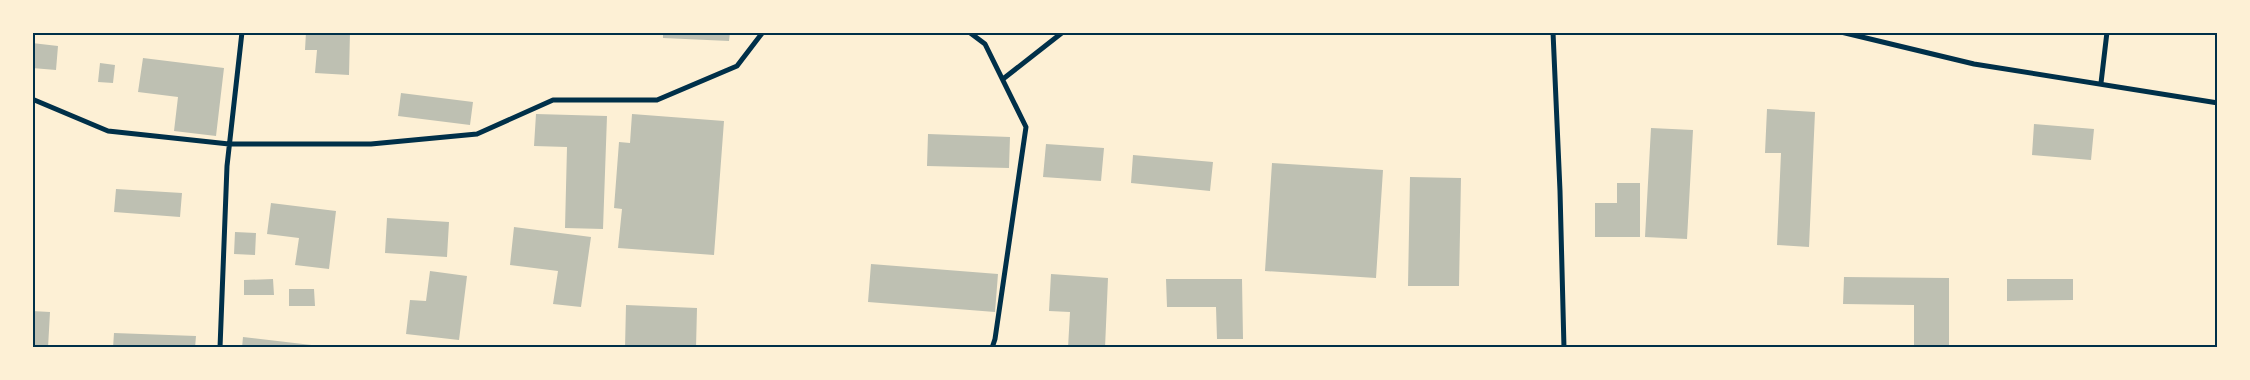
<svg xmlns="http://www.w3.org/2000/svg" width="2250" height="380" viewBox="0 0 2250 380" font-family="'Playfair Display',serif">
  <rect width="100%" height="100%" fill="#fdf0d5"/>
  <path fill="#bec0b2" d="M 306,32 L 350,32 L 349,75 L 315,73 L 317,50 L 305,50 Z
    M 663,32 L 730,32 L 729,41 L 663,38 Z
    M 32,43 L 58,46 L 56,70 L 32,68 Z
    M 143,58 L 224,68 L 216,136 L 174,131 L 178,97 L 138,92 Z
    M 100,63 L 115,65 L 113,83 L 98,82 Z
    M 401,93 L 473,102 L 470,125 L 398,116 Z
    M 1767,109 L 1815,112 L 1809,247 L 1777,245 L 1781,153 L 1765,153 Z
    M 536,114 L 607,116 L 603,229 L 565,228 L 567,147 L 534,146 Z
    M 632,114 L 724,121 L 714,255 L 618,248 L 622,209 L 614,208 L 619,142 L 630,143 Z
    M 2034,124 L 2094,129 L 2091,160 L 2032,155 Z
    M 1651,128 L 1693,130 L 1687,239 L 1645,237 Z
    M 928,134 L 1010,137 L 1009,168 L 927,166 Z
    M 1046,144 L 1104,148 L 1101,181 L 1043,177 Z
    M 1133,155 L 1213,162 L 1210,191 L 1131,183 Z
    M 1272,163 L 1383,170 L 1376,278 L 1265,271 Z
    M 1410,177 L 1461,178 L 1459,286 L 1408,286 Z
    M 1617,183 L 1640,183 L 1640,237 L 1595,237 L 1595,203 L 1617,203 Z
    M 116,189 L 182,193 L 180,217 L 114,212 Z
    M 271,203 L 336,211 L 329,269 L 295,265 L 299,238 L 267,234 Z
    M 387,218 L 449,222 L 447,257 L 385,253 Z
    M 514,227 L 591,237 L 581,307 L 553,304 L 558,271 L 510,265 Z
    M 235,232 L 256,233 L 255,255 L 234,254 Z
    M 871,264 L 998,274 L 995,312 L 868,302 Z
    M 430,271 L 467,276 L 459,340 L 406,334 L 410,300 L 426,301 Z
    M 1051,274 L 1108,278 L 1105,348 L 1068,348 L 1070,312 L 1049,311 Z
    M 1844,277 L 1949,278 L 1949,348 L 1914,348 L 1914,305 L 1843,304 Z
    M 273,279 L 274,295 L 244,295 L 244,280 Z
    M 1166,279 L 1242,279 L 1243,339 L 1217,339 L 1216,307 L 1167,307 Z
    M 2007,279 L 2073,279 L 2073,300 L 2007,301 Z
    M 289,289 L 314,289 L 315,306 L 289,306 Z
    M 626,305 L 697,308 L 696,348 L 625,348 Z
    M 32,311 L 50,312 L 48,348 L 32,348 Z
    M 114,333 L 196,336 L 195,348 L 113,348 Z
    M 243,337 L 320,346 L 319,348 L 242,348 Z"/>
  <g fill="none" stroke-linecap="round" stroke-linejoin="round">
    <path stroke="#003049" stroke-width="5" d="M 969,32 L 985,44 L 1026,127 L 995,339 L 992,348
      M 1553,32 L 1560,191 L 1564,348
      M 1841,32 L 1974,64 L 2218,103
      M 1003,79 L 1063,32
      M 2101,83 L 2107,32
      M 32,99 L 108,131 L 229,144 L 371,144 L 477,134 L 553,100 L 657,100 L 737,66 L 763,32
      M 220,348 L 227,166 L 242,32"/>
  </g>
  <rect width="2250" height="380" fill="none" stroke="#fdf0d5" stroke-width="68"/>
  <rect x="34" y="34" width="2182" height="312" fill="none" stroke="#003049" stroke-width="2"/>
</svg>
